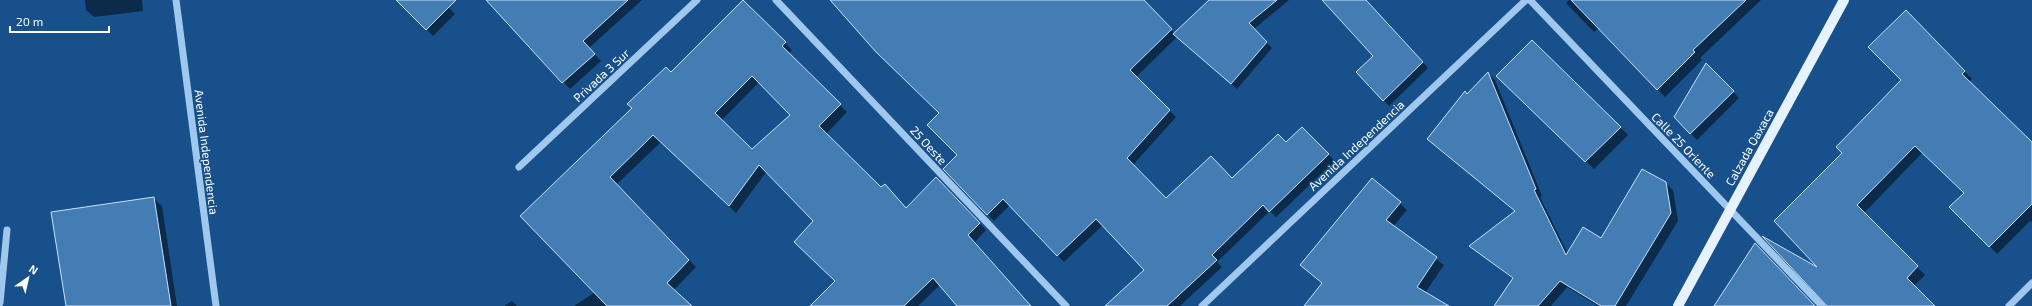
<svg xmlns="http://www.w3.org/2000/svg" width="2032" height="306" viewBox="0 0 2032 306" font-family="'Exo 2',sans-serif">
  <rect width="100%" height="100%" fill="#17508a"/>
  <path fill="#0007" fill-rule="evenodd" d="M 85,0 L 142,0 L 143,11 L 94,17 L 86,10 Z
    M 404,0 L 442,0 L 455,14 L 433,36 L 401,3 Z
    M 487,0 L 642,0 L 589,48 L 601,61 L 570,89 Z
    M 831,0 L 1142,0 L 1175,34 L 1210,0 L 1289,0 L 1254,29 L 1272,48 L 1237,89 L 1178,36 L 1136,77 L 1176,117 L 1133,165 L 1166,200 L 1232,179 L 1286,144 L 1302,128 L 1335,161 L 1276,217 L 1270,211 L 1217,262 L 1222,267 L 1180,306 L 1106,306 L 1145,270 L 1103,225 L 1064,262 L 1010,205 L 994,221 L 945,169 L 959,155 L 940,113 Z
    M 1322,0 L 1365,0 L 1428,68 L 1389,106 L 1357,72 L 1374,56 Z
    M 1569,0 L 1761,0 L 1700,58 L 1702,60 L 1665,97 L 1599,28 L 1594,32 L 1566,3 Z
    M 743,1 L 792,50 L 788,54 L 847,112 L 826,134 L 881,188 L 907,209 L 944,185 L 986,230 L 975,242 L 1030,306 L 958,306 L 940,285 L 918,306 L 812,306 L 836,281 L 815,221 L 767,171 L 736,213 L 661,142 L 617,184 L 696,267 L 674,290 L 690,306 L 574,306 L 595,292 L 522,216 L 671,73 ZM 759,82 L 792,115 L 752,150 L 721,121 Z
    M 1906,12 L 1972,79 L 1969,82 L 2032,143 L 2032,222 L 2030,221 L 1997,254 L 1951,207 L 1965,193 L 1923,152 L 1864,213 L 1925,275 L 1914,286 L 1933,306 L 1837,306 L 1821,270 L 1844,153 L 1902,80 Z
    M 1532,41 L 1628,135 L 1594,169 L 1498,76 Z
    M 1706,64 L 1739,98 L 1697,140 L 1675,117 Z
    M 1488,73 L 1495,80 L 1542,196 L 1540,197 L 1568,254 L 1601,240 L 1665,183 L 1673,190 L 1678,221 L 1626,306 L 1598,306 L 1567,287 L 1551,306 L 1496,306 L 1513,279 L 1470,246 L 1516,212 L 1428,139 Z
    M 153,198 L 162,206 L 177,306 L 67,306 Z
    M 1400,203 L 1407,210 L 1393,227 L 1444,265 L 1425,293 L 1447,306 L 1375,306 L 1346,304 L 1308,272 Z
    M 512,301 L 517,306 L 504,306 Z"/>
  <path fill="#447db4" stroke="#c6e1fa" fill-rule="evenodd" d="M 396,0 L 456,0 L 426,30 Z
    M 486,0 L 628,0 L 583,41 L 595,54 L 562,83 Z
    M 743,0 L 786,42 L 782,46 L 841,104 L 819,126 L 881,187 L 885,184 L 906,208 L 936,177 L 980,223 L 968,235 L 1031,306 L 957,306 L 933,278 L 904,306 L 810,306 L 835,281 L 794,242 L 813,221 L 759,165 L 729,206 L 653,135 L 610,177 L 689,260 L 667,283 L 692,306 L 607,306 L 520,216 L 632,108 L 627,104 L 666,67 L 671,72 ZM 752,76 L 790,115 L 752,149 L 715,113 Z
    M 830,0 L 1144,0 L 1172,29 L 1130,70 L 1170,110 L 1127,158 L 1166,198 L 1211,156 L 1232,178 L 1278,134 L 1286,142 L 1302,127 L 1329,154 L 1269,212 L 1263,205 L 1212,255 L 1217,260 L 1167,306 L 1105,306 L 1144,270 L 1096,219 L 1057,256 L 1003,199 L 987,215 L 943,169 L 957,155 L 927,125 L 939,113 L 876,52 Z
    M 1209,0 L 1277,0 L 1249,23 L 1267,42 L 1231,84 L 1173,34 Z
    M 1322,0 L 1366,0 L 1423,62 L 1383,101 L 1356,72 L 1373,56 Z
    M 1571,0 L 1746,0 L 1693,50 L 1695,52 L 1657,90 Z
    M 1906,10 L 1965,71 L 1962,74 L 2032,142 L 2032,204 L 1989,247 L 1949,207 L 1964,193 L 1915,146 L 1857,205 L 1918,266 L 1907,278 L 1935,306 L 1827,306 L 1762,236 L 1817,267 L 1774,221 L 1842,153 L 1836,147 L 1901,80 L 1868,47 Z
    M 1532,40 L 1621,127 L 1585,162 L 1496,76 Z
    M 1706,63 L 1734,91 L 1690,134 L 1674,117 Z
    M 1488,72 L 1536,189 L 1534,190 L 1566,255 L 1583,227 L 1601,238 L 1642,169 L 1666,182 L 1671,213 L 1615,306 L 1601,306 L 1560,281 L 1538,306 L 1494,306 L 1513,278 L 1469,246 L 1515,211 L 1427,139 L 1465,91 L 1467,94 Z
    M 1372,178 L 1401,202 L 1386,220 L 1437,257 L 1417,287 L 1449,306 L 1304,306 L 1322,283 L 1300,265 Z
    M 154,197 L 171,306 L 66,306 L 51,212 Z
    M 1755,243 L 1815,306 L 1714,306 Z"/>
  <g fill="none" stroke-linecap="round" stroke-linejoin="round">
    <path stroke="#a0c8ee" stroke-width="7" d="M 176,0 L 216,306
      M 776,0 L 1066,306
      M 1530,0 L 1822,306
      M 519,167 L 697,0
      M 0,303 L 7,230
      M 1202,306 L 1526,0
      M 2009,306 L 2032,283"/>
    <path stroke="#e7f2ff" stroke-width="10" d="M 1678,306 L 1844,0"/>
  </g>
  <g text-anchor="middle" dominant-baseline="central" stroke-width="3" stroke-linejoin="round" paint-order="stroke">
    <g font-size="12" fill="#fff" stroke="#17508a">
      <text transform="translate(601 75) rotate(-43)">Privada 3 Sur</text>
      <text transform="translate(929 145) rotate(47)">25 Oeste</text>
      <text transform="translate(1356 145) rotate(-43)">Avenida Independencia</text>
      <text transform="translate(1684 145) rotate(46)">Calle 25 Oriente</text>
      <text transform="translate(1749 147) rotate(-61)">Calzada Oaxaca</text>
      <text transform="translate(207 152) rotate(83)">Avenida Independencia</text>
    </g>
  </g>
  <g transform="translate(28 278) rotate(34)" stroke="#17508a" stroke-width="3" paint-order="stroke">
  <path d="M0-3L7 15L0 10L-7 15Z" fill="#ffffff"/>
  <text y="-6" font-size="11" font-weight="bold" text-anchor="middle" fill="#ffffff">N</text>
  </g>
  <path d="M10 26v6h99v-6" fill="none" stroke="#ffffff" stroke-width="2"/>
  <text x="16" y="26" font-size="12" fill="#ffffff" stroke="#17508a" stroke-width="3" paint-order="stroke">20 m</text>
</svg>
